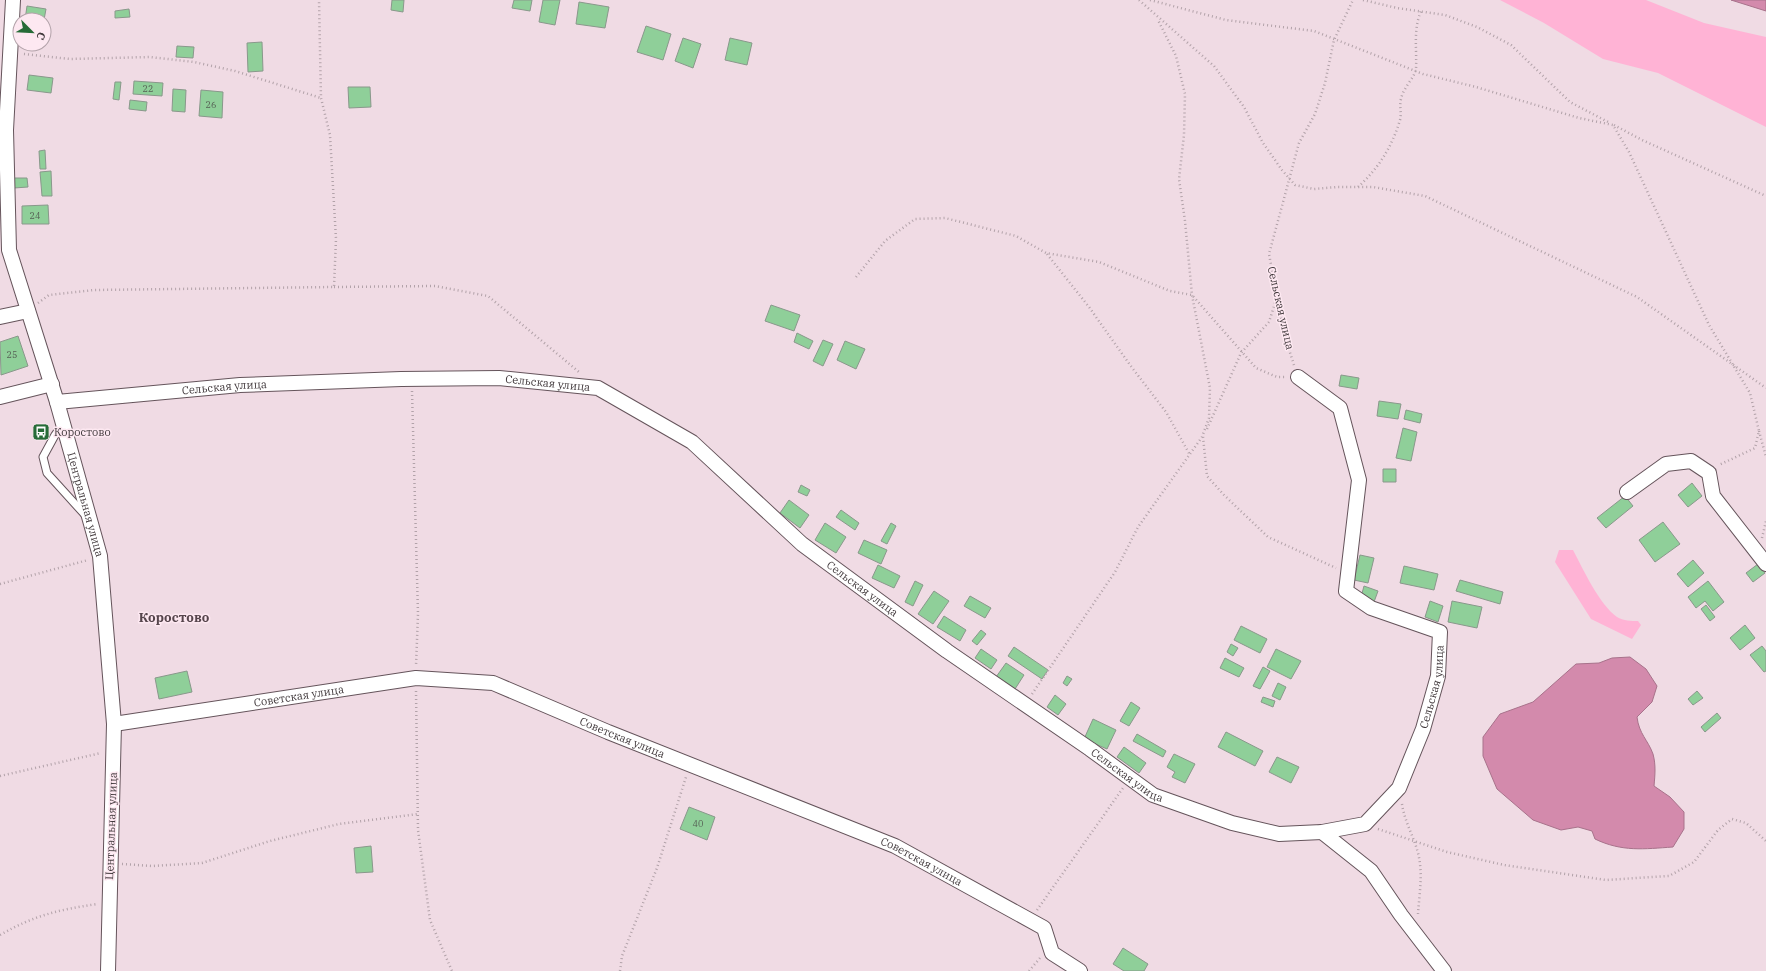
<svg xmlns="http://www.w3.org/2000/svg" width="1766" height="971" viewBox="0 0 1766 971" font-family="'IBM Plex Serif',serif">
  <rect width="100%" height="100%" fill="#f0dbe4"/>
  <path fill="#ffb3d5" d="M 1500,0 L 1646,0 L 1704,23 L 1766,37 L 1766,127 L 1658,73 L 1603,59 L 1544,23 Z
    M 1559,550 L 1573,550 C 1583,569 1599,604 1617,617 C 1623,621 1632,621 1638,621 L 1641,625 L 1632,639 L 1591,619 L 1555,562 Z"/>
  <path fill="#d38aac" stroke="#a8728b" d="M 1731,0 L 1766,0 L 1766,11 Z
    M 1630,657 L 1646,669 L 1657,686 L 1652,702 L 1637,717 C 1639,734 1648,740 1653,754 C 1656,765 1655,775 1654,786 L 1670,797 L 1684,812 L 1684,829 L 1673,847 C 1644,849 1622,852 1595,839 L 1592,831 L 1578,827 L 1561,830 L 1533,820 L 1497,789 L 1483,756 L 1483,737 L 1500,714 L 1533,702 L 1576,664 L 1599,663 L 1612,658 Z"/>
  <path fill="#8fcf99" stroke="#89988b" d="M 392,0 L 404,0 L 403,12 L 391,10 Z
    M 514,0 L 532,0 L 530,11 L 512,8 Z
    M 543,0 L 560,0 L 555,25 L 539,22 Z
    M 579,2 L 609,7 L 605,28 L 576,24 Z
    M 27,6 L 46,9 L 44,20 L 25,20 Z
    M 129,9 L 130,17 L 115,18 L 115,11 Z
    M 646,26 L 671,34 L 663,60 L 637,52 Z
    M 683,38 L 701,44 L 693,68 L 675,61 Z
    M 730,38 L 752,43 L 747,65 L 725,60 Z
    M 262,42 L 263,71 L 248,72 L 247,43 Z
    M 177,46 L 194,47 L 193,58 L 176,57 Z
    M 29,75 L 53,78 L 51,93 L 27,90 Z
    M 134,81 L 163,83 L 162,96 L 133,94 Z
    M 115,82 L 121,82 L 119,100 L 113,99 Z
    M 348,87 L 370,87 L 371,107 L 349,108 Z
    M 173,89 L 186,90 L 185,112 L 172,111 Z
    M 201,90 L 223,92 L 222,118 L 199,116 Z
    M 130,100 L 147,102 L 146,111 L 129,109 Z
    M 45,150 L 46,169 L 40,169 L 39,151 Z
    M 51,171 L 52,196 L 42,196 L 40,172 Z
    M 13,178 L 27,178 L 28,187 L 14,188 Z
    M 48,205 L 49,224 L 22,224 L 22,206 Z
    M 771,305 L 800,315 L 794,331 L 765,321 Z
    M 797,333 L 813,341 L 809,349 L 794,342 Z
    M 18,336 L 28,366 L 1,375 L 0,342 Z
    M 823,340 L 833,344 L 823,366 L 813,361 Z
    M 845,341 L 865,349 L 856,369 L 837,360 Z
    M 1341,375 L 1359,378 L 1357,389 L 1339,386 Z
    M 1379,401 L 1401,404 L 1398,419 L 1377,416 Z
    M 1406,410 L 1422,414 L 1420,423 L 1404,419 Z
    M 1403,428 L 1417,432 L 1411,461 L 1396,458 Z
    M 1383,469 L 1396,469 L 1396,482 L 1383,482 Z
    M 1692,483 L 1702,496 L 1688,507 L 1678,495 Z
    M 801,485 L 810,490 L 807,496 L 798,492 Z
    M 1625,496 L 1633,506 L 1606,528 L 1597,518 Z
    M 789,500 L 809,515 L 800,528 L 780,513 Z
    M 841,510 L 859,523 L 855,530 L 836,517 Z
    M 1663,522 L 1680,544 L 1655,562 L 1639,540 Z
    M 825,523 L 846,537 L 836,553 L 815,540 Z
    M 891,523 L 896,526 L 887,544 L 881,541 Z
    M 864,540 L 887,550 L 881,564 L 858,553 Z
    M 1360,555 L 1374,558 L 1368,583 L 1354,580 Z
    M 1693,560 L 1704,573 L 1688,587 L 1677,574 Z
    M 1758,564 L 1765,573 L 1753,582 L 1746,573 Z
    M 878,565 L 900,576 L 894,588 L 872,578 Z
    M 1404,566 L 1438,574 L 1434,590 L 1400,583 Z
    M 1460,580 L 1503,592 L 1500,604 L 1456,591 Z
    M 915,581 L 923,585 L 913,606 L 905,602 Z
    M 1708,581 L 1724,602 L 1713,611 L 1705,601 L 1696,608 L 1688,597 Z
    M 1364,586 L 1378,591 L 1374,602 L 1361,597 Z
    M 934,591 L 949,601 L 933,624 L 918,614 Z
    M 970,596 L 991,608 L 985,618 L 964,606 Z
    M 1430,601 L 1443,606 L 1438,622 L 1425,617 Z
    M 1452,601 L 1482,607 L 1477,628 L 1448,622 Z
    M 1706,605 L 1715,617 L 1710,621 L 1701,609 Z
    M 944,616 L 966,630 L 960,641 L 937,627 Z
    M 1745,625 L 1755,638 L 1740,650 L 1730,638 Z
    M 1241,626 L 1267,639 L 1260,653 L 1234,640 Z
    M 981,630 L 986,634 L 977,645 L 972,641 Z
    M 1231,644 L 1238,648 L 1233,656 L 1227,652 Z
    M 1762,646 L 1766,651 L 1766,671 L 1764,672 L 1750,655 Z
    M 1014,647 L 1048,670 L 1042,679 L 1008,656 Z
    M 981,649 L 997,660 L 991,669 L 975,658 Z
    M 1276,649 L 1301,661 L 1291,679 L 1267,667 Z
    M 1225,658 L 1244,668 L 1239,677 L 1220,668 Z
    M 1006,663 L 1024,675 L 1015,689 L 996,677 Z
    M 1263,667 L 1270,671 L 1260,689 L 1253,686 Z
    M 187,671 L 192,692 L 159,699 L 155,678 Z
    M 1067,676 L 1072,679 L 1067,686 L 1063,683 Z
    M 1278,683 L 1286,687 L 1280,700 L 1272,696 Z
    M 1697,691 L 1703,698 L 1693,705 L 1688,699 Z
    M 1055,695 L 1066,704 L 1058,715 L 1047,707 Z
    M 1263,697 L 1275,701 L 1273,707 L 1261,702 Z
    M 1131,702 L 1140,708 L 1129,726 L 1120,721 Z
    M 1717,713 L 1721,718 L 1705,732 L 1701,727 Z
    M 1093,719 L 1116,730 L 1107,749 L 1084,739 Z
    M 1226,732 L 1263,751 L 1255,766 L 1218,747 Z
    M 1137,734 L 1166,751 L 1163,757 L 1133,741 Z
    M 1124,747 L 1146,763 L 1139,773 L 1117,757 Z
    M 1174,754 L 1195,764 L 1185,783 L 1172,777 L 1175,772 L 1167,767 Z
    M 1277,757 L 1299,767 L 1291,783 L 1269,772 Z
    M 689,807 L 715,817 L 707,840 L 680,829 Z
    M 371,846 L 373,872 L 356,873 L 354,848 Z
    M 1123,948 L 1148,964 L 1144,971 L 1124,971 L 1113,964 Z"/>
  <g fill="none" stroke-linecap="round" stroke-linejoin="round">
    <g stroke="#65545b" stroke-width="9">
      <path id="service" d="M 63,424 L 55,435 L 43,457 L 47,473 L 86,516"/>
    </g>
    <g stroke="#65545b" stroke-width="16">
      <g id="minor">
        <path id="s1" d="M 13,0 L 6,130 L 9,250 L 57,402 L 100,556 L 114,724 L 108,971"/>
        <path d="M 0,317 L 28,311"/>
        <path d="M 0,397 L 52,384"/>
        <path id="s2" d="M 57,402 L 240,385 L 401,379 L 499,378 L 598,388 L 692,442 L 802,544 L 947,651 L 1090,749 L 1153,795 L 1232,823 L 1279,834 L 1322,832 L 1365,824 L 1399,788 L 1423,729 L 1438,676 L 1440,632 L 1371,608 L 1346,591 L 1359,480 L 1340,408 L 1298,377"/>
        <path d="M 1627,492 L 1666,464 L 1691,461 L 1709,473 L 1713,496 L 1766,564"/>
        <path id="s3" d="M 114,724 L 416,678 L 493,683 L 608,732 L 895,846 L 1044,928 L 1052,953 L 1080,971"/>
        <path d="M 1322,832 L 1371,871 L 1401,915 L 1444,971"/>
      </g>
    </g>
    <path stroke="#b2a2a9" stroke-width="2.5" stroke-dasharray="1 3" stroke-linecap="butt" d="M 1139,0 L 1214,66 L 1244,107 L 1263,143 L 1282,170 L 1295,185 L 1314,189 L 1337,187 L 1373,187 L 1425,196 L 1637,297 L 1766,388
      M 1150,0 L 1226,20 L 1314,31 L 1423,74 L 1476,87 L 1579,118 L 1613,125 L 1629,152 L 1709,325 L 1750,393 L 1759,431 L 1755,448 L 1719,465
      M 1363,0 L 1397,8 L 1445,15 L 1477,27 L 1511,45 L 1570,102 L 1610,123
      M 24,54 L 70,59 L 150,57 L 194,62 L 235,71 L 321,98
      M 1614,125 L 1642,140 L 1766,196
      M 1358,187 C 1378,169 1392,147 1400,120 C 1402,113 1399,106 1401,99 C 1403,88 1415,77 1416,69 C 1417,49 1413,30 1421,11
      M 1047,254 L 1089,307 L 1130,365 L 1166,412 L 1190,455
      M 856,277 L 885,241 L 915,219 L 945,218 L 1016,236 L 1046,253 L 1099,262 L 1170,291 L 1192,295 L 1256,368 L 1277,377 L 1286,377
      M 334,287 L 435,286 L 488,296 L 579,372
      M 38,303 L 49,295 L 94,290 L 334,287 L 336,239 L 330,135 L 321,98 L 319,0
      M 1294,365 L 1284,334 L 1269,254 L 1299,143 L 1315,114 L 1325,83 L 1334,40 L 1353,0
      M 412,391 L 418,614 L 416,666
      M 1207,429 L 1241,353 L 1269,322 L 1277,297
      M 1759,431 L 1766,457
      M 1203,437 L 1207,476 L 1224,495 L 1268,537 L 1336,568
      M 1762,538 L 1766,521
      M 0,584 L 88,560
      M 416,691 L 418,830 L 430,920 L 452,971
      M 1032,694 L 1115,572 L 1138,527 L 1202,437 L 1209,418 L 1210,388 L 1192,295 L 1185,221 L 1179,179 L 1184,135 L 1185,94 L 1176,56 L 1158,20
      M 0,776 L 101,753
      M 1402,804 C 1405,825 1418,843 1420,864 C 1422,880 1419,898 1418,914
      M 1378,829 L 1447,852 L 1504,865 L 1606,880 L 1669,876 L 1694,862 L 1718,830 L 1732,819 L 1746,823 L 1766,841
      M 122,864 L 152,866 L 202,863 L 270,841 L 339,824 L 418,814
      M 1037,910 L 1123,788
      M 0,935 C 35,915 58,910 97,904
      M 620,971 L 622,956 L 657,868 L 686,777
      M 1029,971 L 1040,958"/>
    <use href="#service" stroke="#fff" stroke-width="7"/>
    <use href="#minor" stroke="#fff" stroke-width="14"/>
  </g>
  <defs>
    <g id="bus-square" transform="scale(0.9)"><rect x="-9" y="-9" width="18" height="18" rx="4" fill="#266b37" stroke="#fde8f1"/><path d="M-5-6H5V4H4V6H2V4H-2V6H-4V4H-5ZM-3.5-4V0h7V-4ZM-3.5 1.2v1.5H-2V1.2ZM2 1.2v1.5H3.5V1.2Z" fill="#fff"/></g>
  </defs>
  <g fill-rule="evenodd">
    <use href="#bus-square" x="41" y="432"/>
  </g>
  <g text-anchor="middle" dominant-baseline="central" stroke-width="3" stroke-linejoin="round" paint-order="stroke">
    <g font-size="9" fill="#555f54">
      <text x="148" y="88">22</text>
      <text x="211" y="104">26</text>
      <text x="35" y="215">24</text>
      <text x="12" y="354">25</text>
      <text x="698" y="823">40</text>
    </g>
    <g font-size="11" fill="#423a3d" stroke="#fde8f1">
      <text transform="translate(1281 308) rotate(77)">Сельская улица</text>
      <text stroke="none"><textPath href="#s2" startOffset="492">Сельская улица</textPath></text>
      <text stroke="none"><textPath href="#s2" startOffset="168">Сельская улица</textPath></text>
      <text stroke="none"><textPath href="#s1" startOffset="516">Центральная улица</textPath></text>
      <text stroke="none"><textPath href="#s2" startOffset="876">Сельская улица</textPath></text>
      <text stroke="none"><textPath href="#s2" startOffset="1608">Сельская улица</textPath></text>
      <text stroke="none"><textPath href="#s3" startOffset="187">Советская улица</textPath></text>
      <text stroke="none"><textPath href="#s3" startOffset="523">Советская улица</textPath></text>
      <text stroke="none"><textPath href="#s2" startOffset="1200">Сельская улица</textPath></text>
      <text transform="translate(111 826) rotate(-88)">Центральная улица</text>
      <text stroke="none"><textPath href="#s3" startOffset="847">Советская улица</textPath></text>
    </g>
    <g font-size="11" fill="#423a3d" stroke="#fde8f1" text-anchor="start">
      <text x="54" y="432">Коростово</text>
    </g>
    <g font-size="13" font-weight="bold" fill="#56454c" stroke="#fde8f1">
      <text x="174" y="617">Коростово</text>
    </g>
  </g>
  <g transform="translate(32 32) rotate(114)"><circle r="19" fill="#fde8f1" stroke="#b2a2a9"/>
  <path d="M0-3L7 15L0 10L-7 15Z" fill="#266b37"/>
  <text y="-6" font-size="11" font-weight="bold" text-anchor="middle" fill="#423a3d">С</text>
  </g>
</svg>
